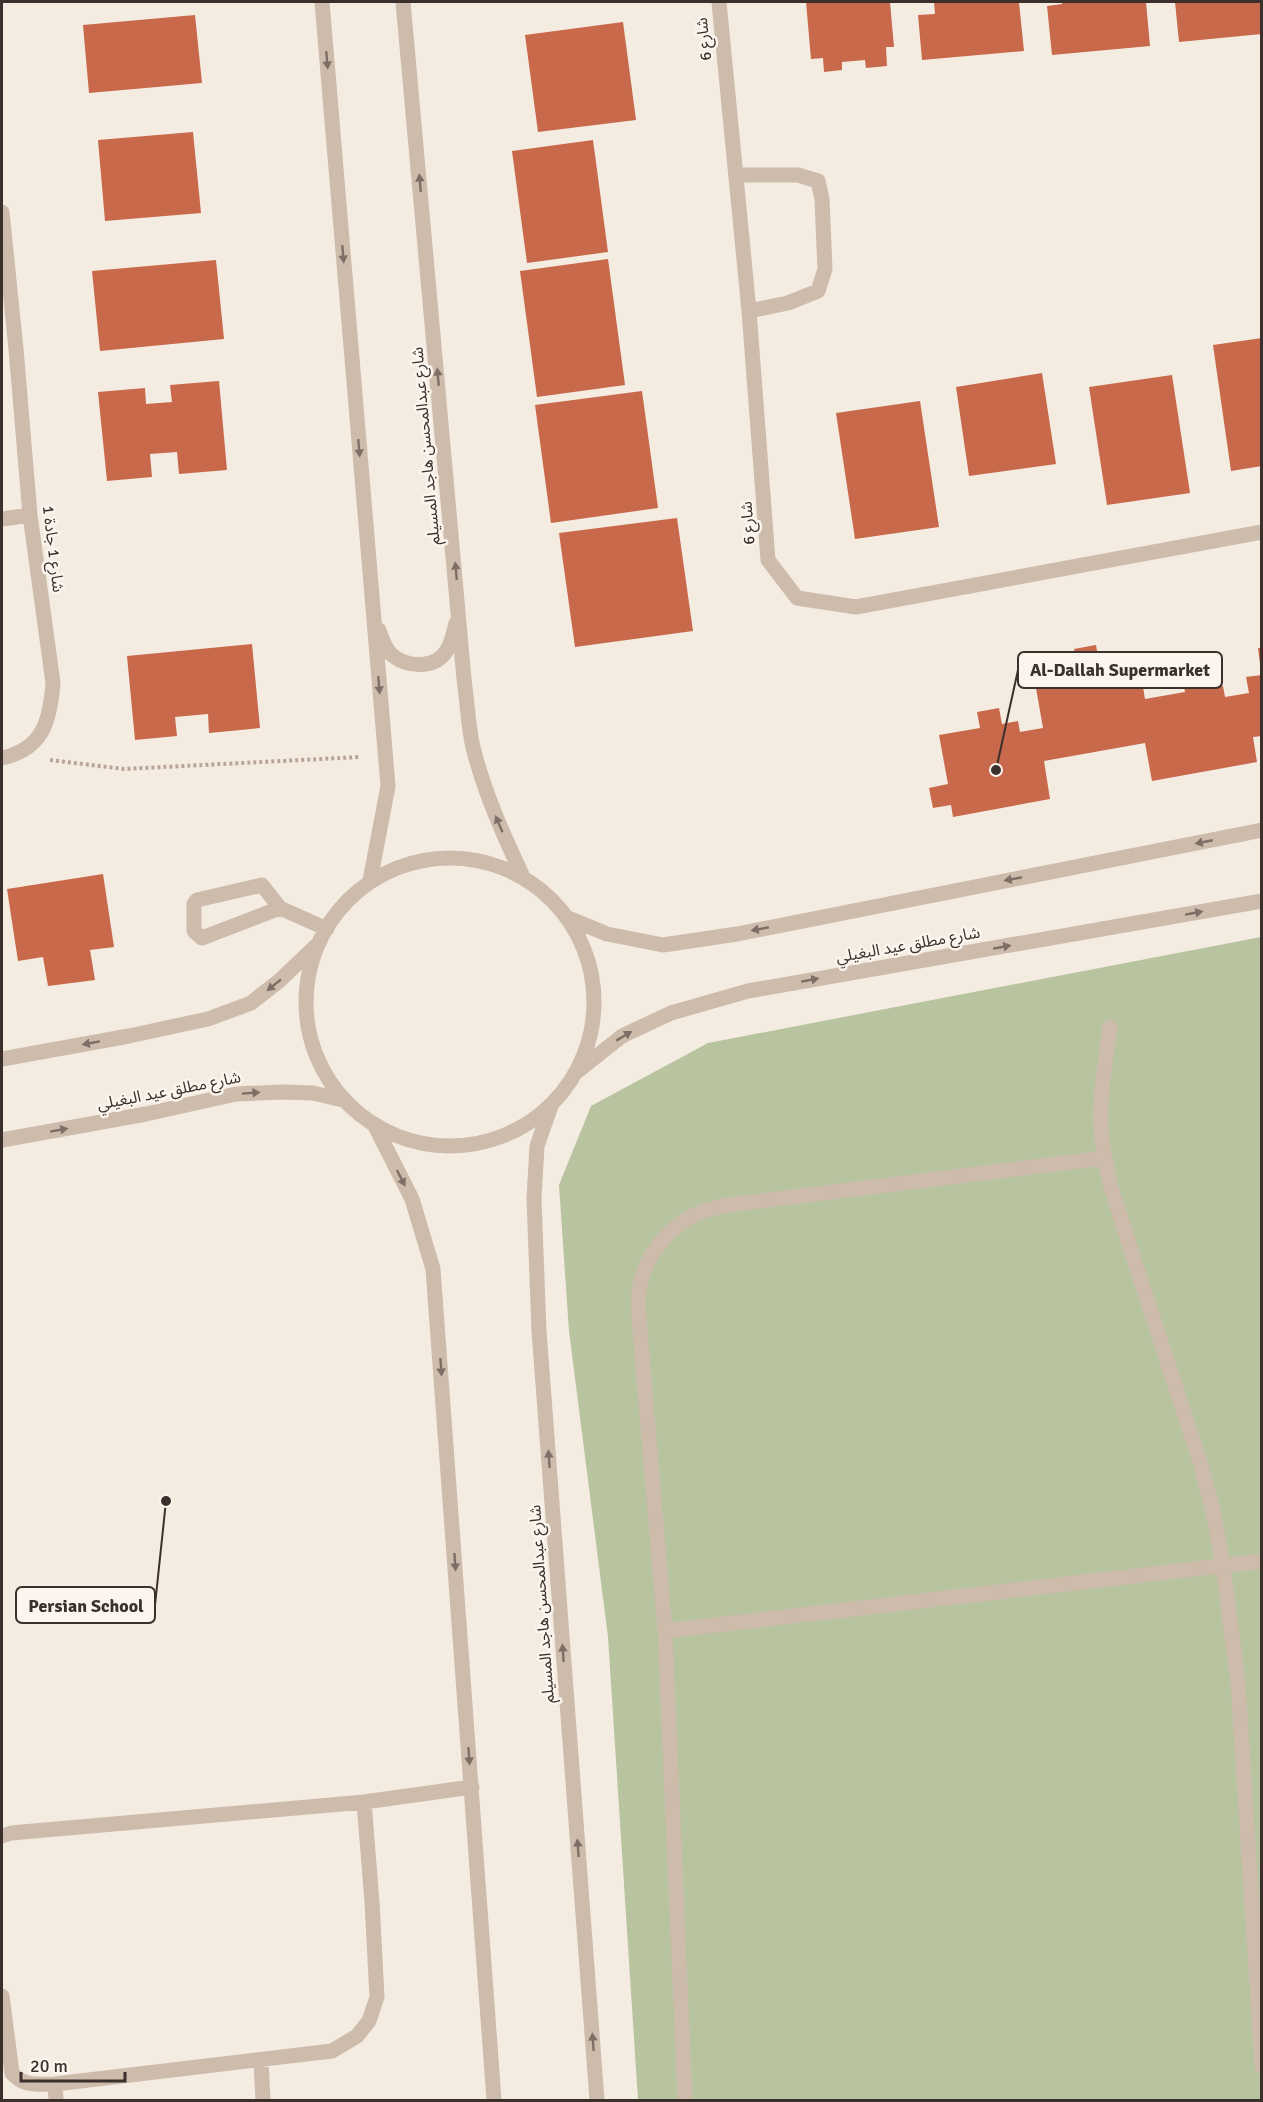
<svg xmlns="http://www.w3.org/2000/svg" width="1263" height="2102" viewBox="0 0 1263 2102" font-family="Signika,'Noto Sans Arabic',sans-serif">
  <rect width="100%" height="100%" fill="#f4ebe1"/>
  <path fill="#b8c4a0" d="M 1261,937 L 1261,2100 L 638,2100 L 608,1637 L 569,1331 L 559,1185 L 591,1106 L 708,1043 Z"/>
  <path fill="#c8694b" d="M 806,2 L 890,2 L 894,47 L 886,47 L 887,66 L 866,68 L 865,60 L 842,62 L 842,70 L 824,72 L 823,58 L 811,59 Z
    M 934,2 L 1019,2 L 1024,51 L 922,60 L 918,15 L 935,14 Z
    M 1062,2 L 1146,2 L 1150,46 L 1052,55 L 1047,6 L 1062,4 Z
    M 1175,2 L 1262,2 L 1262,34 L 1179,42 Z
    M 195,15 L 202,83 L 89,93 L 83,25 Z
    M 623,22 L 636,120 L 538,132 L 525,35 Z
    M 193,132 L 201,213 L 105,221 L 98,140 Z
    M 593,140 L 608,252 L 527,263 L 512,151 Z
    M 608,259 L 625,385 L 537,397 L 520,271 Z
    M 216,260 L 224,339 L 100,351 L 92,271 Z
    M 1262,338 L 1262,466 L 1231,471 L 1213,345 Z
    M 1042,373 L 1056,464 L 969,476 L 956,387 Z
    M 1172,375 L 1190,493 L 1107,505 L 1089,387 Z
    M 219,381 L 227,470 L 179,474 L 177,452 L 150,454 L 152,477 L 107,481 L 98,392 L 145,388 L 146,404 L 172,402 L 170,385 Z
    M 642,391 L 658,508 L 551,523 L 535,405 Z
    M 920,401 L 939,527 L 855,539 L 836,413 Z
    M 677,518 L 693,631 L 575,647 L 559,533 Z
    M 252,644 L 260,728 L 209,733 L 208,714 L 175,717 L 177,736 L 135,740 L 127,656 Z
    M 1096,645 L 1099,662 L 1121,658 L 1123,672 L 1140,669 L 1145,699 L 1185,692 L 1182,677 L 1203,673 L 1206,689 L 1223,686 L 1225,697 L 1249,693 L 1246,677 L 1262,675 L 1262,736 L 1253,737 L 1257,762 L 1152,781 L 1145,743 L 1044,761 L 1050,799 L 953,817 L 951,805 L 933,808 L 929,788 L 948,784 L 939,735 L 980,728 L 977,712 L 999,708 L 1002,724 L 1018,721 L 1020,732 L 1043,728 L 1036,688 L 1057,684 L 1055,670 L 1077,666 L 1074,649 Z
    M 1258,648 L 1262,648 L 1262,664 L 1260,664 Z
    M 103,874 L 114,947 L 90,950 L 95,980 L 48,986 L 43,957 L 18,961 L 7,889 Z"/>
  <g fill="none" stroke-linecap="round" stroke-linejoin="round">
    <path stroke="#b9a596" stroke-width="4" stroke-dasharray="3 3" stroke-linecap="butt" d="M 50,760 L 124,769 L 360,757"/>
    <path stroke="#cdbbac" stroke-width="15" d="M 322,2 L 388,786 L 370,881
      M 403,2 L 464,679 C 467,700 468,723 472,743 C 483,790 503,834 523,877
      M 719,2 L 749,311 L 768,560 L 797,598 L 856,607 L 1262,532
      M 736,175 L 798,175 L 818,181 L 822,199 L 825,269 L 818,291 L 788,303 L 749,311
      M 2,212 L 16,349 L 30,515 L 53,683 C 50,721 43,749 2,758
      M 2,519 L 30,515
      M 379,630 C 382,639 385,649 392,655 C 408,668 436,669 447,650 C 452,642 454,631 456,623
      M306 1002a144 144 0 1 1 288 0a144 144 0 1 1-288 0Z
      M 280,908 L 202,938 L 194,931 L 194,904 L 197,900 L 262,885 L 280,908 L 327,929
      M 568,918 L 607,934 L 663,945 L 737,934 L 1262,830
      M 1110,1027 C 1106,1060 1099,1095 1101,1129 C 1102,1149 1107,1168 1111,1188 L 1200,1462 L 1213,1511 L 1223,1565 L 1238,1683 L 1262,2066
      M 2,1059 L 129,1036 L 208,1019 L 251,1003 L 279,981 L 317,945
      M 578,1071 L 622,1036 L 671,1013 L 748,991 L 1262,901
      M 551,1106 L 537,1146 L 534,1199 L 539,1331 L 597,2100
      M 375,1126 L 412,1199 L 433,1269 L 494,2100
      M 2,1140 L 146,1114 L 236,1094 L 282,1092 L 313,1093 L 343,1100
      M 665,1631 L 1262,1561
      M 2,1836 L 11,1833 L 364,1802 L 472,1787
      M 2,1996 L 12,2073 C 24,2087 38,2084 55,2084 L 332,2051 L 357,2036 L 369,2021 L 377,1997 L 372,1902 L 364,1802
      M 261,2061 L 263,2100
      M 55,2084 L 56,2100
      M 685,2100 L 665,1631 L 639,1319 C 639,1310 638,1299 639,1290 C 645,1255 668,1226 701,1212 C 709,1209 719,1207 728,1205 L 1104,1158"/>
  </g>
  <defs><path id="oneway-solid" d="M-6-.8H1V-3.2L6.5 0L1 3.2V.8H-6Z" transform="scale(1.5)"/></defs>
  <g fill="#7d6f65">
    <use href="#oneway-solid" transform="translate(327 60) rotate(85)"/>
    <use href="#oneway-solid" transform="translate(420 183) rotate(-95)"/>
    <use href="#oneway-solid" transform="translate(343 254) rotate(85)"/>
    <use href="#oneway-solid" transform="translate(438 377) rotate(-95)"/>
    <use href="#oneway-solid" transform="translate(359 448) rotate(85)"/>
    <use href="#oneway-solid" transform="translate(456 571) rotate(-95)"/>
    <use href="#oneway-solid" transform="translate(379 685) rotate(85)"/>
    <use href="#oneway-solid" transform="translate(499 824) rotate(-113)"/>
    <use href="#oneway-solid" transform="translate(1204 842) rotate(169)"/>
    <use href="#oneway-solid" transform="translate(1013 879) rotate(169)"/>
    <use href="#oneway-solid" transform="translate(1194 913) rotate(-10)"/>
    <use href="#oneway-solid" transform="translate(760 929) rotate(169)"/>
    <use href="#oneway-solid" transform="translate(1002 947) rotate(-10)"/>
    <use href="#oneway-solid" transform="translate(810 980) rotate(-10)"/>
    <use href="#oneway-solid" transform="translate(274 985) rotate(141)"/>
    <use href="#oneway-solid" transform="translate(624 1036) rotate(-31)"/>
    <use href="#oneway-solid" transform="translate(91 1043) rotate(170)"/>
    <use href="#oneway-solid" transform="translate(251 1093) rotate(-4)"/>
    <use href="#oneway-solid" transform="translate(59 1130) rotate(-10)"/>
    <use href="#oneway-solid" transform="translate(401 1178) rotate(63)"/>
    <use href="#oneway-solid" transform="translate(441 1367) rotate(86)"/>
    <use href="#oneway-solid" transform="translate(549 1459) rotate(-94)"/>
    <use href="#oneway-solid" transform="translate(455 1562) rotate(86)"/>
    <use href="#oneway-solid" transform="translate(563 1653) rotate(-94)"/>
    <use href="#oneway-solid" transform="translate(469 1756) rotate(86)"/>
    <use href="#oneway-solid" transform="translate(578 1848) rotate(-94)"/>
    <use href="#oneway-solid" transform="translate(593 2042) rotate(-94)"/>
  </g>
  <g text-anchor="middle" dominant-baseline="central" stroke-width="5" stroke-linejoin="round" paint-order="stroke">
    <g font-size="16" fill="#3b302b" stroke="#fbf5ee">
      <text transform="translate(704 39) rotate(-96)">شارع 6</text>
      <text transform="translate(426 446) rotate(-95)">شارع عبدالمحسن هاجد المسيلم</text>
      <text transform="translate(748 523) rotate(-94)">شارع 6</text>
      <text transform="translate(53 549) rotate(83)">شارع 1 جادة 1</text>
      <text transform="translate(908 945) rotate(-10)">شارع مطلق عيد البغيلي</text>
      <text transform="translate(169 1091) rotate(-11)">شارع مطلق عيد البغيلي</text>
      <text transform="translate(542 1604) rotate(-94)">شارع عبدالمحسن هاجد المسيلم</text>
    </g>
  </g>
  <path fill="none" stroke="#3b302b" stroke-width="2" d="M996 770L1018 670M166 1501L155 1605"/>
  <g fill="#3b302b" stroke="#fbf5ee" stroke-width="2">
    <circle cx="996" cy="770" r="6"/>
    <circle cx="166" cy="1501" r="6"/>
  </g>
  <g fill="#fbf5ee" stroke="#3b302b" stroke-width="2">
    <rect x="1018" y="652" width="204" height="36" rx="6"/>
    <rect x="16" y="1587" width="139" height="36" rx="6"/>
  </g>
  <g font-size="18" text-anchor="middle" font-weight="bold" fill="#3b302b">
    <text x="1120" y="676">Al-Dallah Supermarket</text>
    <text x="86" y="1612">Persian School</text>
  </g>
  <rect width="1263" height="2102" fill="none" stroke="#3b302b" stroke-width="6"/>
  <path d="M21 2072v9h104v-9" fill="none" stroke="#3b302b" stroke-width="3"/>
  <text x="30" y="2072" font-size="18" fill="#3b302b" stroke="#fbf5ee" stroke-width="4.5" paint-order="stroke">20 m</text>
</svg>
